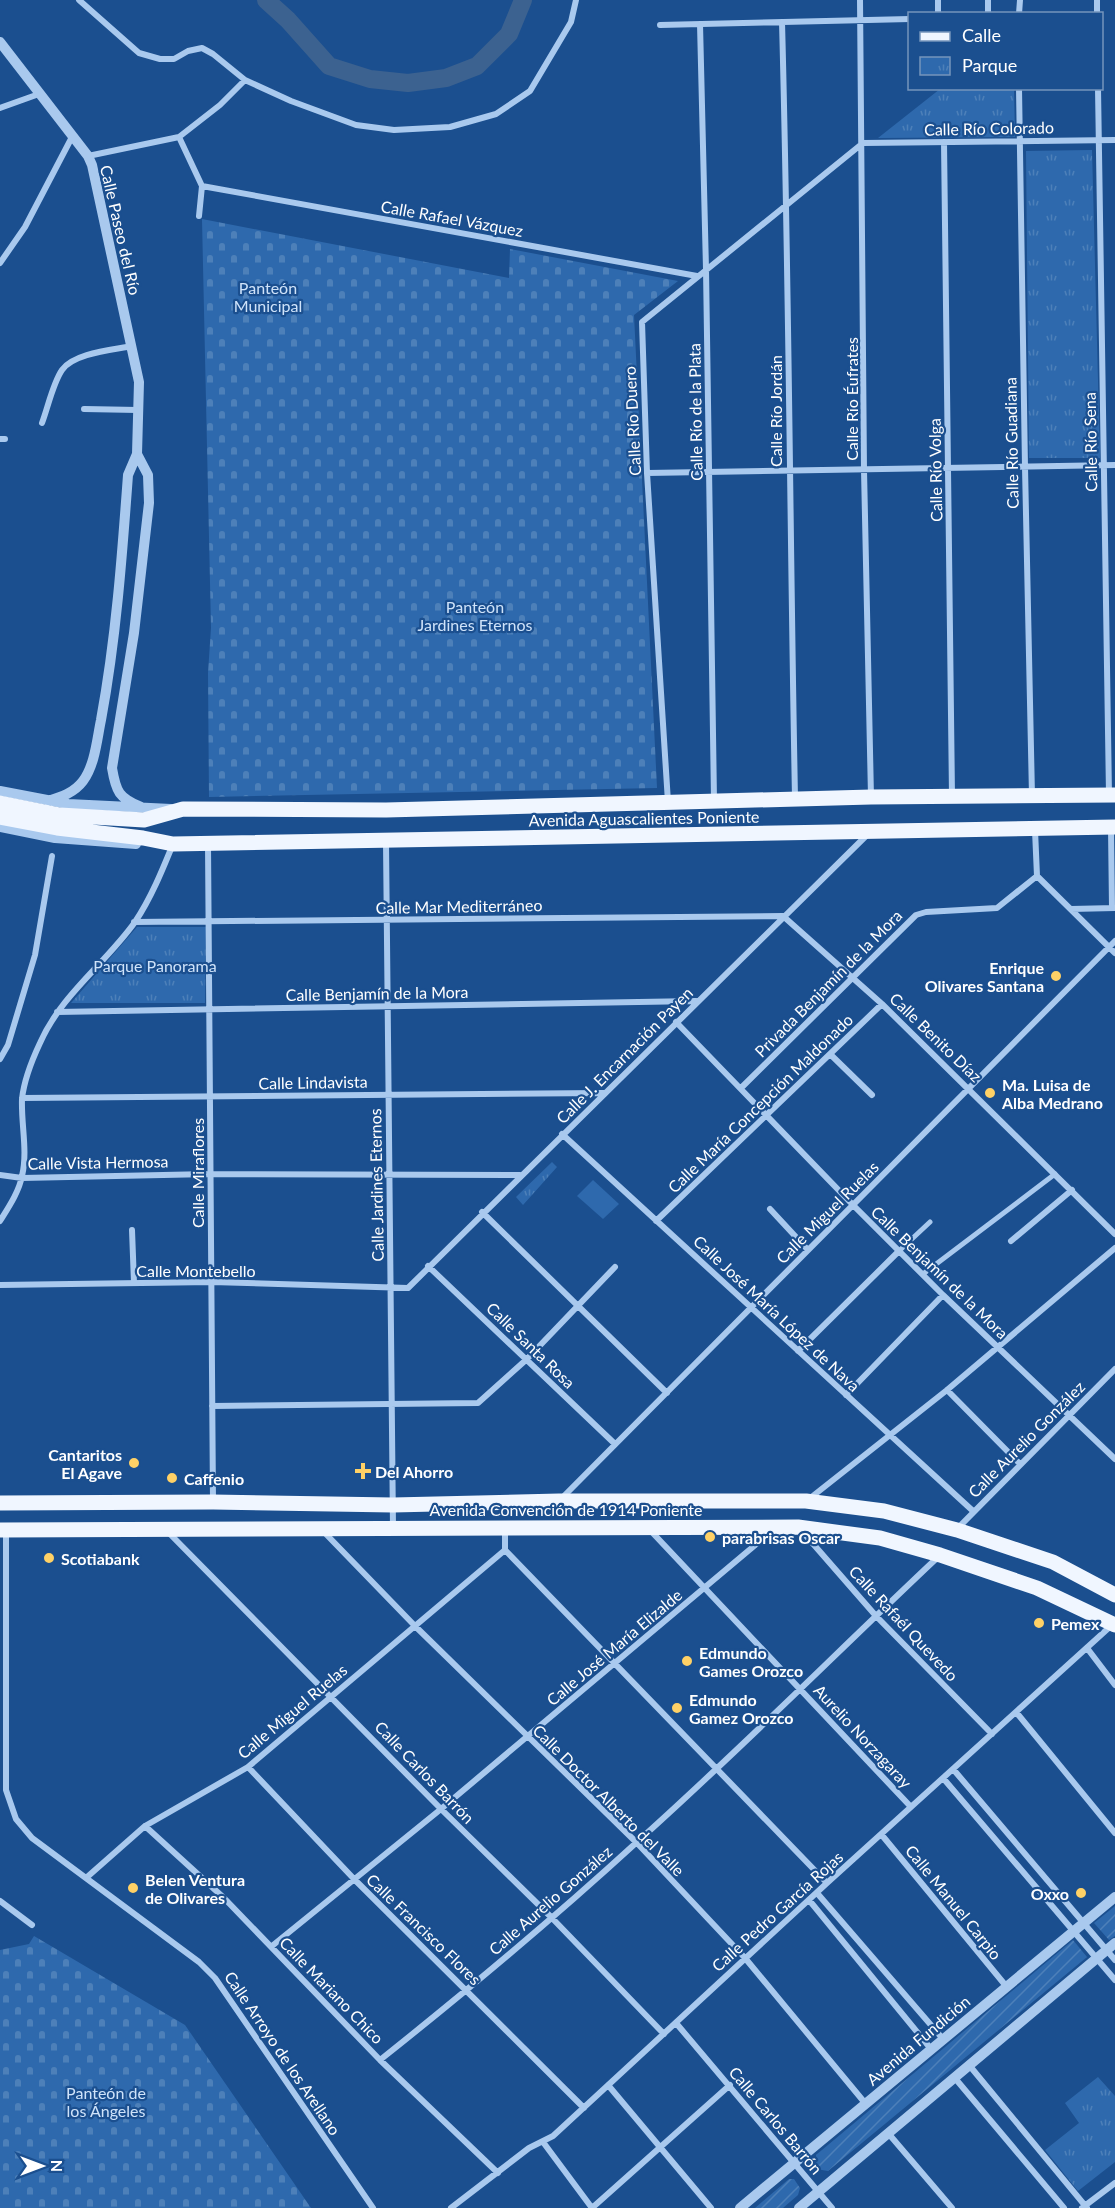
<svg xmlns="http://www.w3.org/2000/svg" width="1115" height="2208" viewBox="0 0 1115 2208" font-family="Lato,sans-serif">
  <defs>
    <pattern id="cemetery-stones" width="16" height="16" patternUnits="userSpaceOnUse" patternTransform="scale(1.5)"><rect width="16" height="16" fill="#2e69ad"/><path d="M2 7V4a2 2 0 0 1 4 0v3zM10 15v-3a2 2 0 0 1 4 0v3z" fill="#4d80b9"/></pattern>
    <pattern id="park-tufts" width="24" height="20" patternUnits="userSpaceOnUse" patternTransform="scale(1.5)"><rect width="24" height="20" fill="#2e69ad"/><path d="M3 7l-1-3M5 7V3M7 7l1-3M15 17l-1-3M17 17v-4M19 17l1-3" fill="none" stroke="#4d80b9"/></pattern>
    <pattern id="garden-furrows" width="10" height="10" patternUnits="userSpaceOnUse" patternTransform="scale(1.5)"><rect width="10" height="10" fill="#2e69ad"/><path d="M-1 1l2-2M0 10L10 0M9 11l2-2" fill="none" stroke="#4d80b9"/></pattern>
  </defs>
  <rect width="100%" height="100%" fill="#1b4f8f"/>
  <path fill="url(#cemetery-stones)" d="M 202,219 L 509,278 L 510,249 L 678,281 L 634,315 L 657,788 L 209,797 L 208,673 L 211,628 Z
    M 34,1936 L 185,2025 L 311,2208 L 0,2208 L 0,1950 L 29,1944 Z"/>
  <path fill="url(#park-tufts)" d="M 940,89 L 1014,89 L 1015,137 L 878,138 Z
    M 1092,150 L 1100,458 L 1029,458 L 1026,151 Z
    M 137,927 L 206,927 L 205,1003 L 71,1003 Z
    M 552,1162 L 557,1167 L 523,1205 L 516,1197 Z
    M 1098,2077 L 1115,2096 L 1115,2162 L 1078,2191 L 1045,2150 L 1079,2123 L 1065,2103 Z"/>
  <path fill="url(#garden-furrows)" d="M 1115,1906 L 1115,1936 L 1109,1940 L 1094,1923 Z
    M 1073,1940 L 1087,1957 L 828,2171 L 816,2169 L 816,2155 Z
    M 789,2179 L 794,2179 L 800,2188 L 798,2195 L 783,2208 L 755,2208 Z"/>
  <path fill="#2e69ad" d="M 593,1180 L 619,1204 L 603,1219 L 577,1196 Z"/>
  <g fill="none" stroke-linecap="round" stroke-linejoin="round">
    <path stroke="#3c6290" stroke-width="18" d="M 266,0 L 288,20 L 329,66 L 370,79 L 408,83 L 446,78 L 477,66 L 509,34 L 523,0"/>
    <path stroke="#a9c9ee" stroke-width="5" d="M 899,1251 L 930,1222
      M 923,1274 L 1055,1174"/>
    <path stroke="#a9c9ee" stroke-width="6" d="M 79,0 L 139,53 L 160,59 L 174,59 L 188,51 L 202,48 L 213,54 L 245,80 L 291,101 L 356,125 L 394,130 L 450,127 L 496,114 L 530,91 L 571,22 L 576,0
      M 860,0 L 864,470 L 871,797
      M 938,0 L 938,14
      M 1097,0 L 1097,14
      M 988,14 L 988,0
      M 1019,14 L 1020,0
      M 782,22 C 789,281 790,540 795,798
      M 700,24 L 706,269 L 714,800
      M 660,25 L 910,19
      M 1019,88 L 1025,467 L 1032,796
      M 1098,88 L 1109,795
      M 0,108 L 39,94
      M 179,137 L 202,186
      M 944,142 L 952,796
      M 88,156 L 179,137 L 220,105 L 245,80
      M 202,186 L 697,276
      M 199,216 L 202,186
      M 0,263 L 25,227 L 72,137
      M 84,409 L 138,410
      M 42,423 C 48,407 53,383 62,370 C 74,353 113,350 132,346
      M 0,439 L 5,439
      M 647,473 L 1115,465
      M 668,802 L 647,473 L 642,322 L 863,143 L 1115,140
      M 1111,828 L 1112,908
      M 1035,830 L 1037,876 L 1115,953
      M 386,842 L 393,1528
      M 208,844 L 213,1501
      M 1071,909 L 1115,908
      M 134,922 L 783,916 L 882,1004 L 1115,1234
      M 57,1012 L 696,1001
      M 676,1022 L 853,1205 L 943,1295 L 1115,1459
      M 830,1054 L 872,1095
      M 0,1059 L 8,1045 L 35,955 L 52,856
      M 741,1088 L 916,915 L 926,912 L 997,908 L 1037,876
      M 22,1098 L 604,1093
      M 562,1134 L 973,1511
      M 0,1175 L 22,1178 L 210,1174 L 520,1175
      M 770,1209 L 808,1250
      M 482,1212 L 667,1393
      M 0,1221 C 8,1208 19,1192 22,1176 C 28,1151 21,1125 22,1099 C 24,1080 32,1060 40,1043 C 61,995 105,964 135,922 C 151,898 162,871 173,844
      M 656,1221 L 882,1004
      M 132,1230 L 134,1283
      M 1011,1241 L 1072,1190
      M 428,1266 L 615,1444
      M 0,1285 L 212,1282 L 408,1288 L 869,833
      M 798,1351 L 899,1251
      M 947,1390 L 1020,1464
      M 846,1395 L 943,1295
      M 212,1406 L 478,1403 L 527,1359 L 615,1267
      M 562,1498 L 1115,941
      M 809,1499 L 947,1390 L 1115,1248
      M 505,1529 L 505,1550
      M 649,1529 L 911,1807
      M 957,1529 L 1115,1369
      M 801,1530 L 876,1616 L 992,1734
      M 6,1531 L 6,1790 L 16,1819 L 32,1838 L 199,1962 L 215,1978 L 373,2208
      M 323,1531 L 415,1626 L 637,1843 L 745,1958 L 865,2103
      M 169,1533 L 441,1809 L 551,1917 L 664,2034
      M 505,1550 L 827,1883
      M 1087,1648 L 1115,1685
      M 1016,1712 L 1115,1833
      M 248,1767 L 355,1880 L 584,2108
      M 953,1769 L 1115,1960
      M 943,1778 L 1115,1980
      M 145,1826 L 224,1898 L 380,2060 L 498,2173
      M 881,1834 L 1006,1986
      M 86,1878 L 145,1826 L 248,1767 L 505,1550
      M 817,1893 L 943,2039
      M 809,1900 L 931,2049
      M 0,1901 L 32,1925
      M 272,1946 L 441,1809 L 773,1530
      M 676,2023 L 832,2208
      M 380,2060 C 468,1990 554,1918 637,1842 C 740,1750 837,1652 938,1557
      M 969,2065 L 1087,2208
      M 954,2077 L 1064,2208
      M 608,2085 L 711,2208
      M 888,2133 L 952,2208
      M 543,2142 L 592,2208
      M 451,2208 L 529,2148 L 553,2136 L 827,1883 L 1113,1624
      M 592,2208 L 730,2085
      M 1082,2208 L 1115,2183"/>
    <path stroke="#a9c9ee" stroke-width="10" d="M 0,42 L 88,156 L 92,165 L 139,382 L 137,454 L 128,475 C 122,557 116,639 101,720 C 97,739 95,765 83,781 C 74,793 61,797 48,801
      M 137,454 L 148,475 L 149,503 L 134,633 L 112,768 C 116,792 119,798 141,807
      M 0,791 L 68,804 L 171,809
      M 0,827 L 55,838 L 136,844
      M 740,2208 L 1115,1897
      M 799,2208 L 1115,1943"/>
    <path stroke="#f0f6ff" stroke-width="15" d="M 0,803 L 60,815 L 144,820 L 183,809 L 386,810 L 871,797 L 1115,795
      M 0,817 L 57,828 L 143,838 L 173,844 L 1115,827
      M 0,1503 L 213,1502 L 393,1505 L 559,1501 L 806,1501 L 884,1511 L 957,1530 L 1053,1562 L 1115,1595
      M 0,1530 L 798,1527 L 880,1538 L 940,1555 L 1037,1588 L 1115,1625"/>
  </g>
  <g fill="#ffd166" stroke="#1b4f8f" stroke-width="2">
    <circle cx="1056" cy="976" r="6"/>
    <circle cx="990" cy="1093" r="6"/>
    <circle cx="134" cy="1463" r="6"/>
    <path d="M360 1462h6v6h6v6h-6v6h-6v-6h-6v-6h6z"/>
    <circle cx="172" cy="1478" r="6"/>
    <circle cx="710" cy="1537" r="6"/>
    <circle cx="49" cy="1558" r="6"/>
    <circle cx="1039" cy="1623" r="6"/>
    <circle cx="687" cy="1661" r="6"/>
    <circle cx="677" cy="1708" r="6"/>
    <circle cx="133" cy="1888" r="6"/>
    <circle cx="1081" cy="1893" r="6"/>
  </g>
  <g text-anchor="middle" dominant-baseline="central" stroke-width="4.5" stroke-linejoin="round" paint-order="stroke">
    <g font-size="16" fill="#fff" stroke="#1b4f8f">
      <text transform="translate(989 128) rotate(-1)">Calle Río Colorado</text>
      <text transform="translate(452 218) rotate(10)">Calle Rafael Vázquez</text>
      <text transform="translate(121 230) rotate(77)">Calle Paseo del Río</text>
      <text transform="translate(851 399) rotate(-90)">Calle Río Éufrates</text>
      <text transform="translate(775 411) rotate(-90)">Calle Río Jordán</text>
      <text transform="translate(695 412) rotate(-91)">Calle Río de la Plata</text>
      <text transform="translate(632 421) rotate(-93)">Calle Río Duero</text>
      <text transform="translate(1090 442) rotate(-91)">Calle Río Sena</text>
      <text transform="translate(1011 443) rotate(-91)">Calle Río Guadiana</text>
      <text transform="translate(935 470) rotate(-91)">Calle Río Volga</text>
      <text transform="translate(644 818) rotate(-1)">Avenida Aguascalientes Poniente</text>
      <text transform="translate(459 906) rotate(-1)">Calle Mar Mediterráneo</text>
      <text transform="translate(828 983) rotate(-45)">Privada Benjamín de la Mora</text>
      <text transform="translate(377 993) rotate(-1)">Calle Benjamín de la Mora</text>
      <text transform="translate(936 1037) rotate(44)">Calle Benito Díaz</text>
      <text transform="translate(624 1055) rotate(-45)">Calle J. Encarnación Payen</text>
      <text transform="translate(313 1082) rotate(-1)">Calle Lindavista</text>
      <text transform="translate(760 1103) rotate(-44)">Calle María Concepción Maldonado</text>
      <text transform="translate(98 1162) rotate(-1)">Calle Vista Hermosa</text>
      <text transform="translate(197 1173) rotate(-90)">Calle Miraflores</text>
      <text transform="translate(376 1185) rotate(-91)">Calle Jardines Eternos</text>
      <text transform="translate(827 1212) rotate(-45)">Calle Miguel Ruelas</text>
      <text x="196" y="1270">Calle Montebello</text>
      <text transform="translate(940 1272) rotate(44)">Calle Benjamín de la Mora</text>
      <text transform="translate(777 1313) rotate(43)">Calle José María López de Nava</text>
      <text transform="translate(531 1345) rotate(44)">Calle Santa Rosa</text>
      <text transform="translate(1026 1439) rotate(-45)">Calle Aurelio González</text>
      <text x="566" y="1509">Avenida Convención de 1914 Poniente</text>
      <text transform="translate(904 1623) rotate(47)">Calle Rafaél Quevedo</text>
      <text transform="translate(614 1647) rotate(-40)">Calle José María Elizalde</text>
      <text transform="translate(292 1711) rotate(-40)">Calle Miguel Ruelas</text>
      <text transform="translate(863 1736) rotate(47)">Aurelio Norzagaray</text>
      <text transform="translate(425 1772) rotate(46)">Calle Carlos Barrón</text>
      <text transform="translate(609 1800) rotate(45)">Calle Doctor Alberto del Valle</text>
      <text transform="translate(550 1900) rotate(-41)">Calle Aurelio González</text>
      <text transform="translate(954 1902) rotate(51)">Calle Manuel Carpio</text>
      <text transform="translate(777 1911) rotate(-42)">Calle Pedro García Rojas</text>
      <text transform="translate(424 1929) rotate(44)">Calle Francisco Flores</text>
      <text transform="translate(332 1990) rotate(46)">Calle Mariano Chico</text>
      <text transform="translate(918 2040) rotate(-40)">Avenida Fundición</text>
      <text transform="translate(283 2053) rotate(56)">Calle Arroyo de los Arellano</text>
      <text transform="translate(776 2120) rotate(50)">Calle Carlos Barrón</text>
    </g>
    <g font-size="16" fill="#cfe3fa" stroke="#1b4f8f">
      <text x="268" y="287">Panteón<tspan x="268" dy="18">Municipal</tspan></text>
      <text x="475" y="606">Panteón<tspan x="475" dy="18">Jardines Eternos</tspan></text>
      <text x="155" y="965">Parque Panorama</text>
      <text x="106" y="2092">Panteón de<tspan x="106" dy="18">los Ángeles</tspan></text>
    </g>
    <g font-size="16" font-weight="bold" fill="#fff" stroke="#1b4f8f" text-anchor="start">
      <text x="1044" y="967" text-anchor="end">Enrique<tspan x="1044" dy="18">Olivares Santana</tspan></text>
      <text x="1002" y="1084">Ma. Luisa de<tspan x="1002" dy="18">Alba Medrano</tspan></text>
      <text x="122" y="1454" text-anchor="end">Cantaritos<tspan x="122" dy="18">El Agave</tspan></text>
      <text x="375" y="1471">Del Ahorro</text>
      <text x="184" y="1478">Caffenio</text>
      <text x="722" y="1537">parabrisas Oscar</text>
      <text x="61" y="1558">Scotiabank</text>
      <text x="1051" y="1623">Pemex</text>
      <text x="699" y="1652">Edmundo<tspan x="699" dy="18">Games Orozco</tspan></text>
      <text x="689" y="1699">Edmundo<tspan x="689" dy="18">Gamez Orozco</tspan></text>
      <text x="145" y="1879">Belen Ventura<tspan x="145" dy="18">de Olivares</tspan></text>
      <text x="1069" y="1893" text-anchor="end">Oxxo</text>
    </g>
  </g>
  <rect x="908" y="12" width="195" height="78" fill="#1b4f8f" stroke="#7695bc" stroke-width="1.5"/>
  <rect x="920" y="32" width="30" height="9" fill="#f0f6ff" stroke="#7695bc" stroke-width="1.5"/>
  <text x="962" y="42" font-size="18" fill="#ffffff">Calle</text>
  <rect x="920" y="57" width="30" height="18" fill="url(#park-tufts)" stroke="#7695bc" stroke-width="1.5"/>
  <text x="962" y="72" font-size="18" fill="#ffffff">Parque</text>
  <g transform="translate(42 2166) rotate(90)" stroke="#1b4f8f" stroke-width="4.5" paint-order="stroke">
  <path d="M0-4.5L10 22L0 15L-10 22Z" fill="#ffffff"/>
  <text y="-9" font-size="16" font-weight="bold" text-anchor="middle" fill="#ffffff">N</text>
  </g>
</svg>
